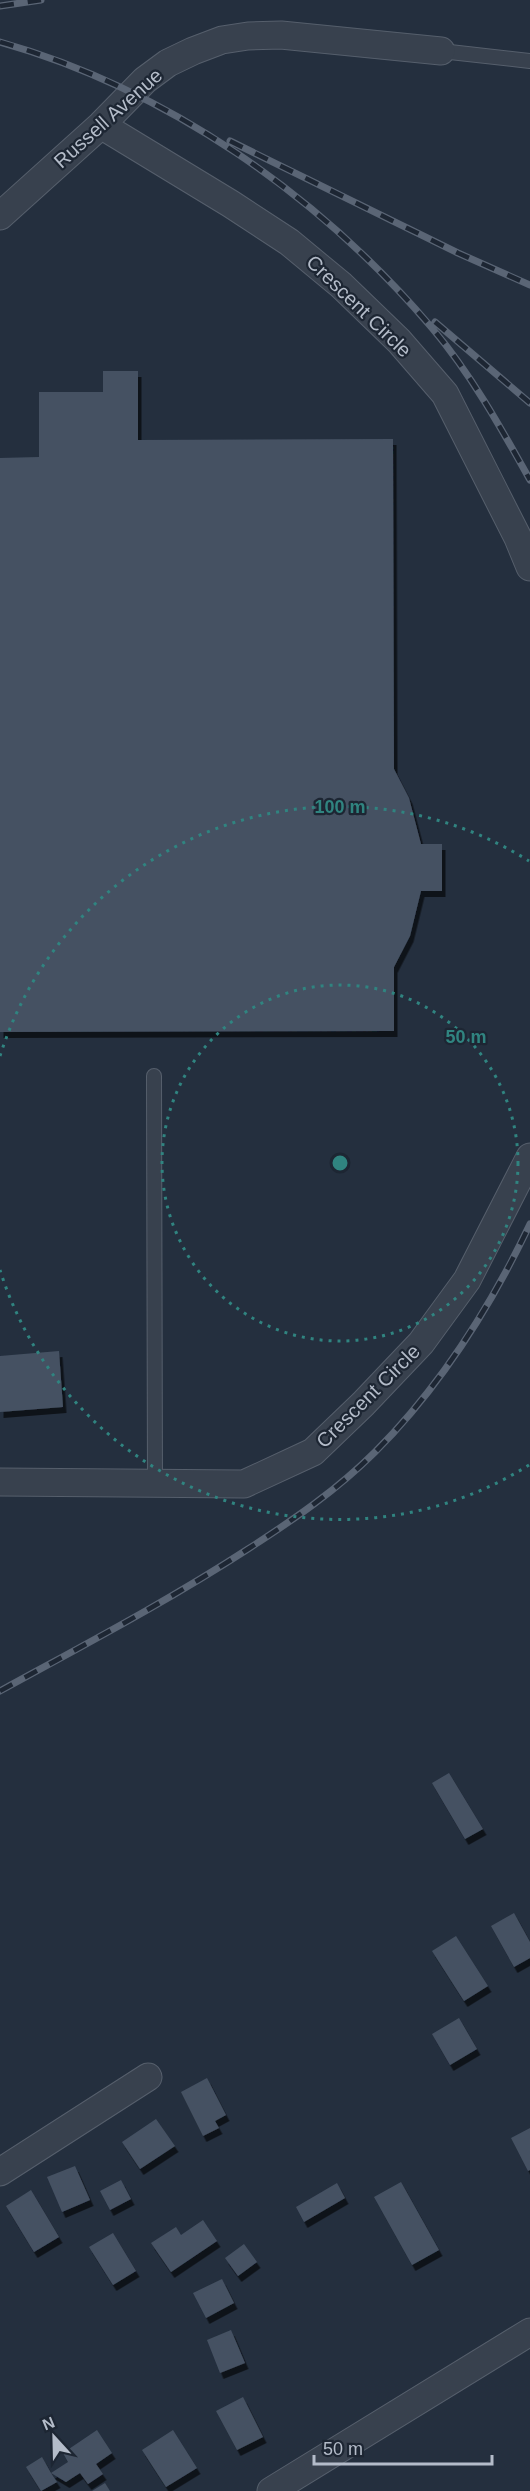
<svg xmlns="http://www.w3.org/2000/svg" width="530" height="2491" viewBox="0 0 530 2491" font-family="Helvetica,sans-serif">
  <defs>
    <filter id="shadow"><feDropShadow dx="3.5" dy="6" stdDeviation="0" flood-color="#0009"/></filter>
  </defs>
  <rect width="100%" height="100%" fill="#242f3e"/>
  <path fill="#455162" filter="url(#shadow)" d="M 103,371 L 138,371 L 138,440 L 393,439 L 394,769 L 409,798 L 421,844 L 442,844 L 442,891 L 421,891 L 410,936 L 394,967 L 394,1031 L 0,1032 L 0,458 L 39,457 L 39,392 L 103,392 Z
    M 59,1351 L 63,1407 L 0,1412 L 0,1356 Z
    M 449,1773 L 483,1829 L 465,1839 L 432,1783 Z
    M 514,1913 L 530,1942 L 530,1958 L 514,1967 L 491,1926 Z
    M 456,1936 L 488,1986 L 464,2001 L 432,1951 Z
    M 459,2018 L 477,2049 L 450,2065 L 432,2034 Z
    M 207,2078 L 226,2115 L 215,2121 L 219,2128 L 203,2136 L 181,2092 Z
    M 156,2119 L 175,2146 L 140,2169 L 122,2142 Z
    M 530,2128 L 530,2170 L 528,2171 L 511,2138 Z
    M 75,2166 L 90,2200 L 62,2212 L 47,2177 Z
    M 121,2180 L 131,2199 L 110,2210 L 100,2191 Z
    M 401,2182 L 439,2250 L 412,2265 L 374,2197 Z
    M 337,2183 L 345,2198 L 304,2222 L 296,2207 Z
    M 31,2190 L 59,2237 L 34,2252 L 6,2206 Z
    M 203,2220 L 217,2241 L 171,2272 L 151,2243 L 176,2227 L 181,2235 Z
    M 113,2233 L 136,2271 L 113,2285 L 89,2247 Z
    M 244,2244 L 257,2262 L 238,2276 L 225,2258 Z
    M 222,2279 L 234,2303 L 206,2318 L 193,2293 Z
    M 231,2330 L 245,2363 L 220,2373 L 207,2340 Z
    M 243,2397 L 263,2437 L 237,2450 L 216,2411 Z
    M 97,2430 L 112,2453 L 96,2464 L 103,2474 L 88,2484 L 80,2473 L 66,2482 L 51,2473 L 57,2482 L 41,2491 L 26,2467 L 42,2457 L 51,2473 L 68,2462 L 63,2453 Z
    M 173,2430 L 197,2468 L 166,2487 L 142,2450 Z
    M 105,2483 L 110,2491 L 92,2491 Z"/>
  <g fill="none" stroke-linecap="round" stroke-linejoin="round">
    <g stroke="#565f6c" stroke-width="16">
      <path id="service" d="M 441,51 L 530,61
        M 154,1076 L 155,1484"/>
    </g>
    <g stroke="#565f6c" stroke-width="29">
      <path id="minor" d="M 101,125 L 231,204 L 289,242 L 341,285 L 399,341 L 445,394 L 518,538 L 530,567
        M 0,216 L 101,125 L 145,80 L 168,63 L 193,51 L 222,40 L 248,36 L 281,35 L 441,51
        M 0,1482 L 244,1484 L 313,1452 L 363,1404 L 421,1343 L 467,1280 L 530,1157
        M 0,2172 L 148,2077
        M 271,2491 L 530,2332"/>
    </g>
    <use href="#service" stroke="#38414e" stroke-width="14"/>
    <use href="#minor" stroke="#38414e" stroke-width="27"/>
    <g stroke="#5a6575" stroke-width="7">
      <path id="rail" d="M 0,6 L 41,0
        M 0,42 C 167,89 320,196 432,328 C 471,374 501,428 530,480
        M 230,141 L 458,253 L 530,285
        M 435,322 L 530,403
        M 0,1691 C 84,1645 168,1601 248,1549 C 293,1520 337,1490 375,1452 C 439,1388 491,1306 530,1224"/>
    </g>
    <use href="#rail" stroke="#1d2633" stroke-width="4.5" stroke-dasharray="14" stroke-linecap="butt"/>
  </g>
  <g fill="none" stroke="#308480" stroke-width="3" stroke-dasharray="3 6">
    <circle cx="340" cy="1163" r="178"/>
    <path d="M529 1465A356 356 0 0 1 0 1270M0 1056A356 356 0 0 1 529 861"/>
  </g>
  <g text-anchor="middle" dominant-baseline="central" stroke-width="4.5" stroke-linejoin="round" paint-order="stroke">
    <g font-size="20" fill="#b4bcc9" stroke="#1d2633">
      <text transform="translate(108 118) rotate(-42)">Russell Avenue</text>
      <text transform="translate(359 306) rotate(44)">Crescent Circle</text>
      <text transform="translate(368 1396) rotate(-45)">Crescent Circle</text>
    </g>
  </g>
  <circle cx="340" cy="1163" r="9" fill="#308480" stroke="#1d2633" stroke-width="3"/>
  <g font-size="18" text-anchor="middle" font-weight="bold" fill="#308480" stroke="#1d2633" stroke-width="4.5" stroke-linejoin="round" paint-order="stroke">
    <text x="340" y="813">100 m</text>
    <text x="466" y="1043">50 m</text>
  </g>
  <g transform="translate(54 2437) rotate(338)" stroke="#1d2633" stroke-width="4.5" paint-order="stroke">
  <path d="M0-4.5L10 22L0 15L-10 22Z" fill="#b4bcc9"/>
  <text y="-9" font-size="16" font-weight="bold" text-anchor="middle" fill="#b4bcc9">N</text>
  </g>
  <path d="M314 2455v9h178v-9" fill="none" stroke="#b4bcc9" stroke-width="3"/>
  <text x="323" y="2455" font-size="18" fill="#b4bcc9" stroke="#1d2633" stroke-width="4.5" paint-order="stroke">50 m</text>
</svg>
